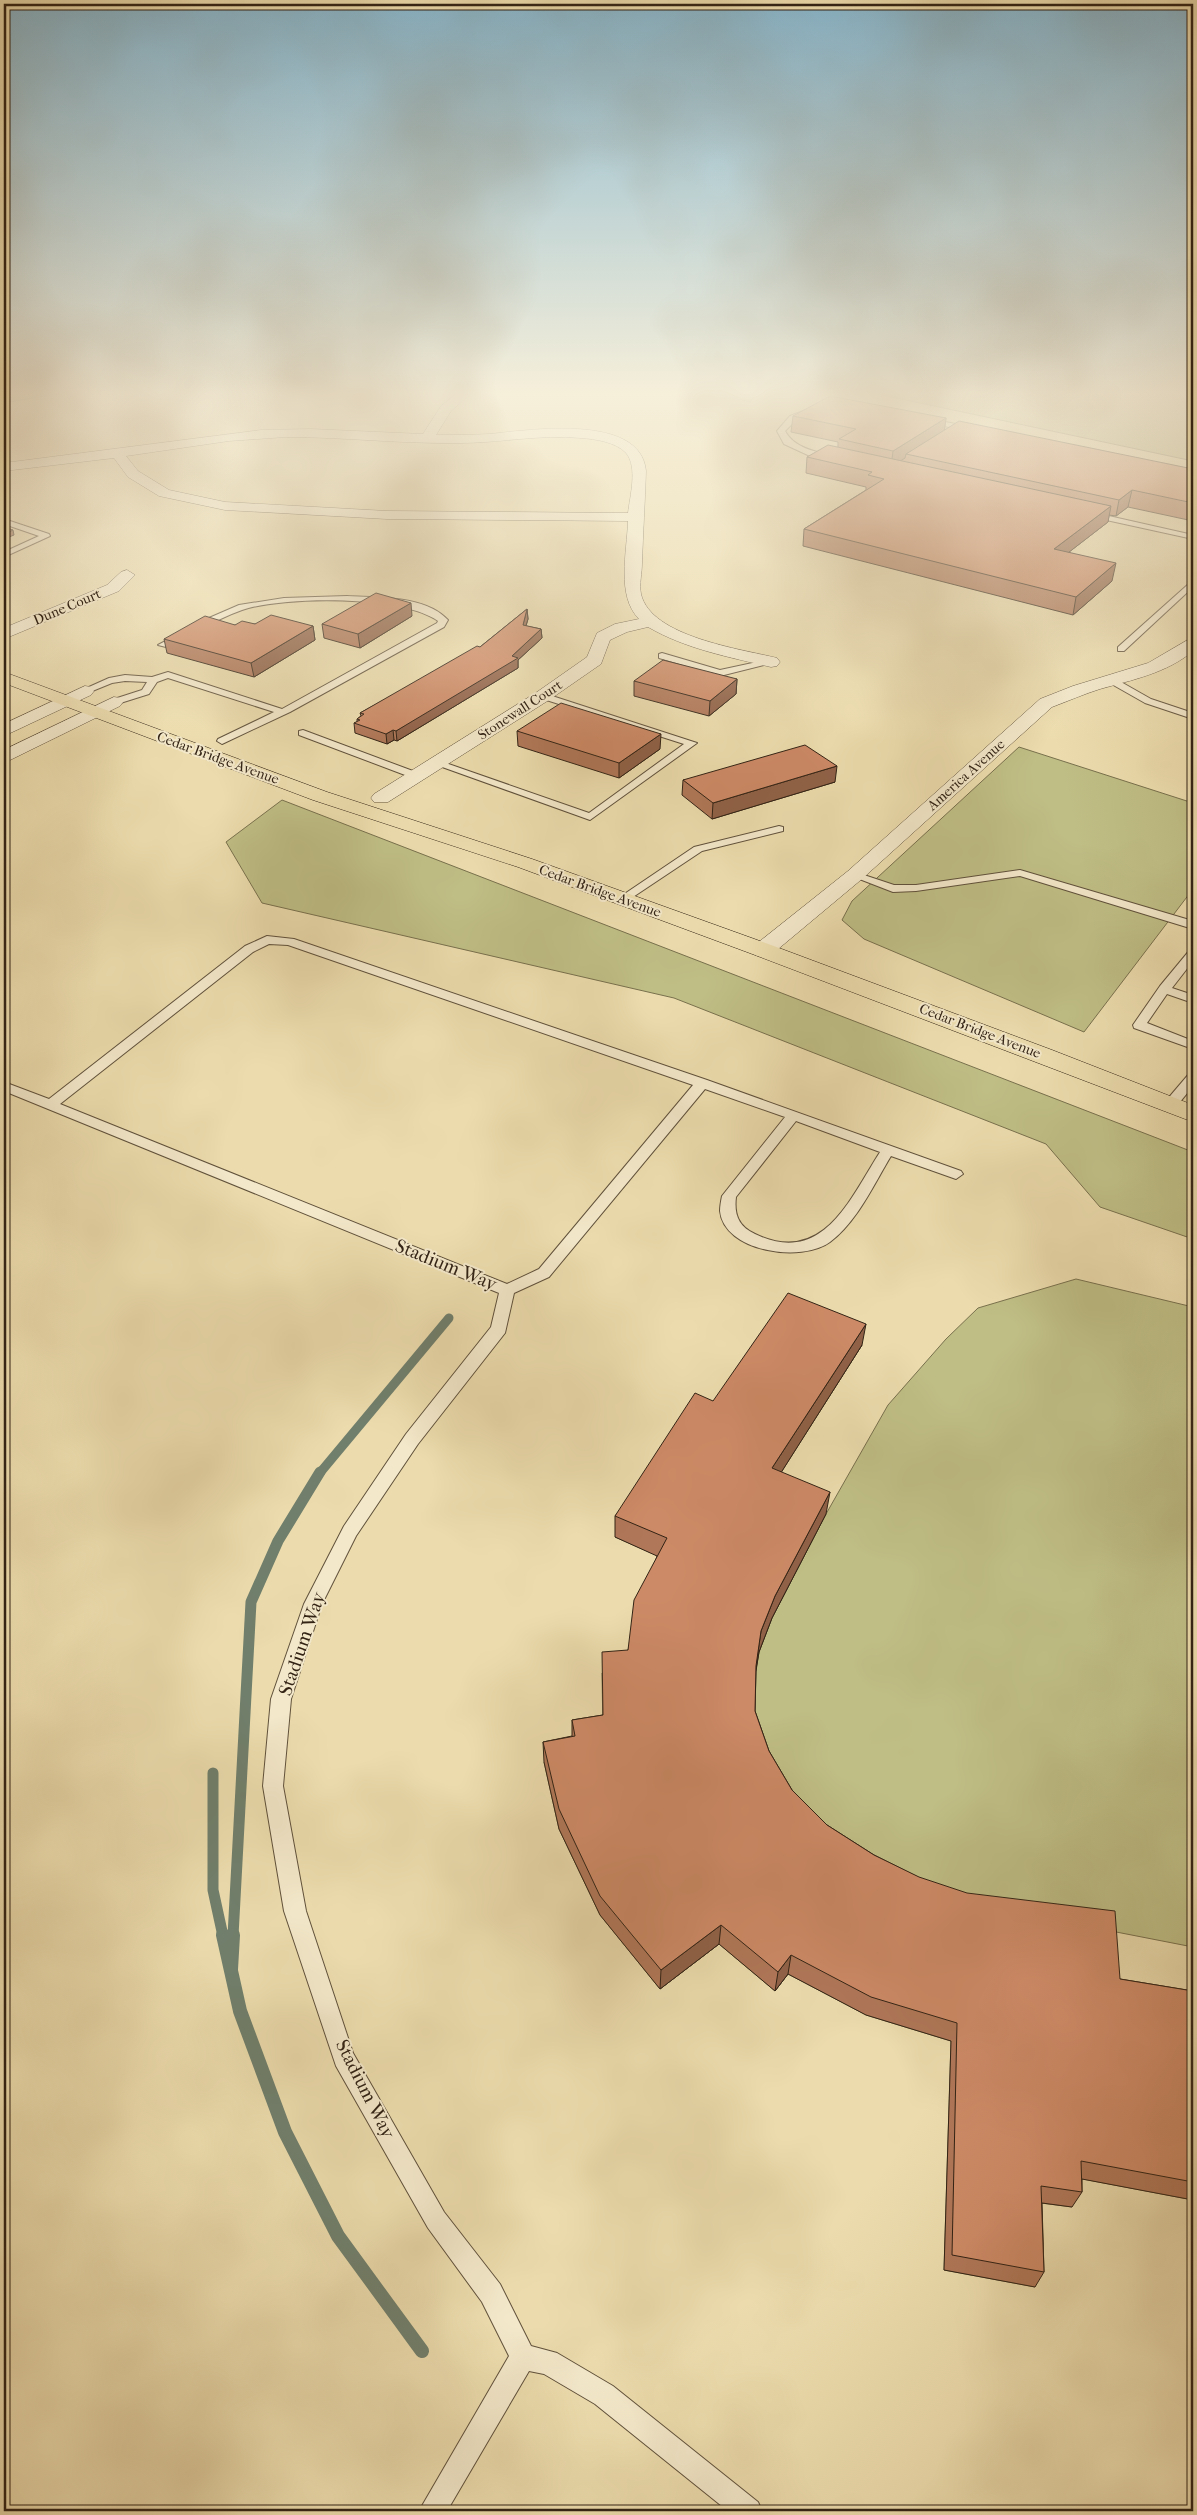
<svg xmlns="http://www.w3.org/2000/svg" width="1197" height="2515" viewBox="0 0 1197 2515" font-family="'IM FELL French Canon',serif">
  <rect width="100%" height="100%" fill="#ecdcad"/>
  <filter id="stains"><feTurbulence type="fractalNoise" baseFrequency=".004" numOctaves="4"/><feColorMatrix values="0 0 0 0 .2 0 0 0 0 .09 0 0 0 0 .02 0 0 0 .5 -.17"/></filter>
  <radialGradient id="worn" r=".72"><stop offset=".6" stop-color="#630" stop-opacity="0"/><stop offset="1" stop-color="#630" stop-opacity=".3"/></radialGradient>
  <path fill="#bfbe85" stroke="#78704d" d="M 4,390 L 77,390 L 4,403 Z
    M 698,390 L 759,390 L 750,402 Z
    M 859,390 L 1193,390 L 1193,461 Z
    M 1019,747 L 1193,803 L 1193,889 L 1084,1032 L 864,939 L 842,920 L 852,901 Z
    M 282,800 L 1193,1152 L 1193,1239 L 1100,1207 L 1046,1144 L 674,998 L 262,903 L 226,842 Z
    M 1076,1279 L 1193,1307 L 1193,1947 L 1106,1930 L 1111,1997 L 1193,2010 L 1193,2200 L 1072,2177 L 1072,2207 L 1033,2202 L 1035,2287 L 944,2270 L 951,2041 L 866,2015 L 788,1974 L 775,1991 L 719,1944 L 660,1989 L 600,1915 L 559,1829 L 544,1762 L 575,1756 L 603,1735 L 602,1673 L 628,1671 L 665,1559 L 615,1537 L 862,1345 L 770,1490 L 826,1514 L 888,1405 L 946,1339 L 978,1308 Z"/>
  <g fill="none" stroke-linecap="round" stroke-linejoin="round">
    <path stroke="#707f6c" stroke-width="9" d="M 319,1474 L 449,1318"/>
    <path stroke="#707f6c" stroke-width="11" d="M 213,1773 L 213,1890 L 223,1936
      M 233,1936 L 251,1602 L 278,1541 L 320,1472"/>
    <path stroke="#707f6c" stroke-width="14" d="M 223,1935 L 240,2011 L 285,2132 L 338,2236 L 422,2351
      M 231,1969 L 233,1935"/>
    <g stroke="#60513b" stroke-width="2">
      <path id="service" d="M 811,408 L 813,411 L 796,420 L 785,431 C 794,448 816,452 834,456 L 834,460 L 810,456 L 784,444 L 777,431 L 790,416 Z
        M 925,418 L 971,427 L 975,429 L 971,431 L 922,422 Z
        M 1091,512 L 1193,535 L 1193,539 L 1088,516 L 1088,512 Z
        M 4,519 L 49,534 L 50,536 L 4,557 L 4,552 L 39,536 L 4,524 Z
        M 1193,580 L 1193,587 L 1124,651 L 1118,651 L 1118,647 Z
        M 347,596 C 378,598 425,595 448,620 L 444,627 L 290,712 L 222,744 L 217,741 L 218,739 L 274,712 L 168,678 L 157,682 L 149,694 L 114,705 L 109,702 L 111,700 L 142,690 L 147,682 L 125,681 L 112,683 L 85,694 L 80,691 L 109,678 L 125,675 L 152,677 L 168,672 L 282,709 L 437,623 L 438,621 C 402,595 284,596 242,610 C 216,619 191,635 166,647 L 158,645 L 209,618 L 239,605 L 284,598 Z
        M 662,653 L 720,670 L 771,659 L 776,662 L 720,676 L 659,658 L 659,654 Z
        M 1108,678 L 1114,678 L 1151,699 L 1193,713 L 1193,719 L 1145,703 L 1108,682 Z
        M 540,694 L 546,694 L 697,743 L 590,820 L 431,763 L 432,761 L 440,761 L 589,813 L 684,744 L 540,698 Z
        M 303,730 L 421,774 L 422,776 L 417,779 L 413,778 L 299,735 L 299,731 Z
        M 779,826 L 783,827 L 783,831 L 702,851 L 627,901 L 619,901 L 617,899 L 694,847 Z
        M 1020,870 L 1193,921 L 1193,929 L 1020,876 L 916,891 L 893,892 L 849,875 L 855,872 L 894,885 L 916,885 Z
        M 267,936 L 294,939 L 707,1080 L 961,1171 L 963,1174 L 956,1179 L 891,1156 C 874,1184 857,1222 830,1242 C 802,1263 724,1252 720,1211 C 720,1206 721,1201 722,1196 L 785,1117 L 705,1089 L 549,1277 L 514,1293 L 505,1333 L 418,1444 L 356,1536 L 322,1604 L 291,1699 L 283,1786 L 306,1911 L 353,2053 L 444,2212 L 500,2284 L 531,2346 L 557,2353 L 613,2386 L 758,2502 L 762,2511 L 728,2511 L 595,2404 L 544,2374 L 529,2371 L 447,2511 L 419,2511 L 509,2356 L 482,2302 L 428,2228 L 336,2066 L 284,1911 L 263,1786 L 271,1699 L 304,1604 L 344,1526 L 406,1434 L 491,1327 L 499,1293 L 4,1091 L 4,1082 L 49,1099 L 245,946 ZM 269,944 L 288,945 L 693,1085 L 539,1269 L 507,1284 L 60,1104 L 253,952 ZM 796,1121 L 880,1152 C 850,1199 823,1267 755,1234 C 738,1226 734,1214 736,1197 Z
        M 1193,950 L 1193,961 L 1172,988 L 1193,995 L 1193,1003 L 1167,994 L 1147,1023 L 1193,1041 L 1193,1049 L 1134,1028 L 1133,1025 L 1160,986 L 1189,951 Z
        M 1193,1074 L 1193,1086 L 1175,1108 L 1165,1108 L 1163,1105 L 1165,1102 L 1188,1075 Z"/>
    </g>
    <g stroke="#60513b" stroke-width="1">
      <path id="minor" d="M 461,390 L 475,390 L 451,411 L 436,435 C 454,435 472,435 490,434 C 529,430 641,413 646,471 C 645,502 643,533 642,563 C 642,573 639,584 641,594 C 651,637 741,649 777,658 L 780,662 L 777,666 L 771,667 C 729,657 686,649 648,627 L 627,632 L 610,640 L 601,664 L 549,700 L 388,802 L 374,802 L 371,798 L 374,794 L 537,692 L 587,657 L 597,633 L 615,624 L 639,619 C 616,596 627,552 628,521 L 387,519 L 225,510 L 159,496 L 128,477 L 114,458 L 4,471 L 4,463 L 261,430 L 311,429 L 423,434 L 441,406 ZM 286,437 C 344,437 402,444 460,443 C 500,443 540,434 581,438 C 595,439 616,442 626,453 C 638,467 630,496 628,513 L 387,511 L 225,502 L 169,490 L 138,471 L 126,456 L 229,441 Z
        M 127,570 L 135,575 L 119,591 L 4,639 L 4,628 L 107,585 L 121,572 Z
        M 1193,637 L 1193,651 C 1167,673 1132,680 1100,689 C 1084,694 1068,701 1052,707 L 862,879 L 771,955 L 763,957 L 755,955 L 752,950 L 755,945 L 848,871 L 1040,699 L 1073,686 L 1148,663 Z
        M 85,686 L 91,687 L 94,691 L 91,695 L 4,736 L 4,724 Z
        M 114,697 L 120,698 L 123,702 L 120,706 L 4,763 L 4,750 Z"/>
    </g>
    <g stroke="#322315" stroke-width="1">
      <path id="primary" d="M 4,672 L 327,792 L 532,859 L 771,945 L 1052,1050 L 1193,1105 L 1193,1122 L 755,955 L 518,867 L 313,800 L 4,683 Z"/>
    </g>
    <use href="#service" fill="#f3e8ca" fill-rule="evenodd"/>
    <use href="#minor" fill="#f3e8ca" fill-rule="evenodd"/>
    <use href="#primary" fill="#ecdcad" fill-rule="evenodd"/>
  </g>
  <path fill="#b07758" stroke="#322315" d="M 793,416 L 946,418 L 944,430 L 1193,469 L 1193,521 L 1128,507 L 1116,516 L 1109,515 L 1108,522 L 1069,552 L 1112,581 L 1073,615 L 803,546 L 804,529 L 866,490 L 866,487 L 806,473 L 807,457 L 838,447 L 838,442 L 791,432 Z
    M 527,609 L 528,619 L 526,626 L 541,629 L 542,638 L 518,660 L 518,668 L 397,741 L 394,740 L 387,744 L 355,733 L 354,723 L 357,722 L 357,719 L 361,716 L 360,713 L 480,647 Z
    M 412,616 L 360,648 L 324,638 L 322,624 Z
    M 255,624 L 313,626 L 315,640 L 254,677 L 167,653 L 164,639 L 235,625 Z
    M 737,679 L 736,694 L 709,716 L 634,696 L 634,681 Z
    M 517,731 L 660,749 L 619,778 L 518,746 Z
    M 683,780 L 835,782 L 712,819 L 682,795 Z
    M 862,1345 L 781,1472 L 826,1514 L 772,1618 L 759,1652 L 756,1671 L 755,1711 L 769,1751 L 792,1790 L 827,1825 L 874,1855 L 1120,1979 L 1193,1991 L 1193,2200 L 1082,2179 L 1082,2192 L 1072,2207 L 1042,2203 L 1044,2272 L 1035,2287 L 944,2270 L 951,2041 L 866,2015 L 788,1974 L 775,1991 L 719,1944 L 660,1989 L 600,1915 L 559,1829 L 544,1762 L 543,1742 L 572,1736 L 572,1720 L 603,1715 L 628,1650 L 657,1556 L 615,1537 L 615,1516 L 713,1401 Z"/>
  <path fill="#906147" stroke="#322315" d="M 946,418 L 944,434 L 906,454 L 905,458 L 891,467 L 893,451 Z
    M 1132,490 L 1128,507 L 1116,516 L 1119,500 Z
    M 1111,506 L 1108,522 L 1051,566 L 1054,549 Z
    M 13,530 L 14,535 L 4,539 L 4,534 Z
    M 1116,563 L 1112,581 L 1073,615 L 1076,597 Z
    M 411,603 L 412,616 L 360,648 L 358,634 Z
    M 527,609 L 528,619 L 523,635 L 523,625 Z
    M 313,626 L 315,640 L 254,677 L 251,663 Z
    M 541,629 L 542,638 L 518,660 L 518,668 L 397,741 L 396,731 L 512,656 Z
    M 737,679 L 736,694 L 709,716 L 710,701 Z
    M 393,730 L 394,740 L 387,744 L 386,734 Z
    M 661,734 L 660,749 L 619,778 L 619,763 Z
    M 837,766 L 835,782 L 712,819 L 713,803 Z
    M 866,1324 L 862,1345 L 770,1490 L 772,1468 Z
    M 830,1492 L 826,1514 L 772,1618 L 759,1652 L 753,1686 L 761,1631 L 775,1596 Z
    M 721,1925 L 719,1944 L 660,1989 L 661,1970 Z
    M 791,1955 L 788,1974 L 775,1991 L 778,1972 Z"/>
  <path fill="#cd8a66" stroke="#322315" d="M 830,396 L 946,418 L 893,451 L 839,439 L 856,429 L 793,416 Z
    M 959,421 L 1193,469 L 1193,503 L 1132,490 L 1119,500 L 906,454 Z
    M 828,445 L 1111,506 L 1054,549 L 1116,563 L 1076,597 L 804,529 L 884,479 L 868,475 L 872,472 L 807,457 Z
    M 4,527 L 13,530 L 4,534 Z
    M 376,593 L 411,603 L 358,634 L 322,624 Z
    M 527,609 L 523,625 L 541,629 L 512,656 L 518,658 L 396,731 L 393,730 L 386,734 L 354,723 L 360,720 L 357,719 L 364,714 L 360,713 L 477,646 L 480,647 Z
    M 271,615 L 313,626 L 251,663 L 164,639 L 205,616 L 235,625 L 242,621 L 255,624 Z
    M 663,660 L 737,679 L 710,701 L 634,681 Z
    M 561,703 L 661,734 L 619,763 L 517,731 Z
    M 805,745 L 837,766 L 713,803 L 683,780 Z
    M 788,1293 L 866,1324 L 772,1468 L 830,1492 L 775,1596 L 761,1631 L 756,1666 L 755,1711 L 769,1751 L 792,1790 L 827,1825 L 874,1855 L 919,1877 L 967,1893 L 1115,1911 L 1120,1979 L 1193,1991 L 1193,2182 L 1081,2161 L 1082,2192 L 1041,2186 L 1044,2272 L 952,2255 L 957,2023 L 871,1997 L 791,1955 L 778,1972 L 721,1925 L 661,1970 L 600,1896 L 559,1809 L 543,1742 L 575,1736 L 572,1720 L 603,1715 L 602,1652 L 628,1650 L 634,1600 L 667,1538 L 615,1516 L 695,1393 L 713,1401 Z"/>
  <linearGradient id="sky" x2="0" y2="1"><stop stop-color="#88b7ce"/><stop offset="0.53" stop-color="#f6efda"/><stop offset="1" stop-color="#f6efda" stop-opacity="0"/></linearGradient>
  <rect width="1197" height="742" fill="url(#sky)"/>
  <g text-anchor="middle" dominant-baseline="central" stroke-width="4" stroke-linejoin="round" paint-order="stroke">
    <g font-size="14" fill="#322315" stroke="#f3e8ca">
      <text transform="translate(67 607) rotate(-23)">Dune Court</text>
      <text transform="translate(520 710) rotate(-33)">Stonewall Court</text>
      <text transform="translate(218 758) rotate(20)">Cedar Bridge Avenue</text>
      <text transform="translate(966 775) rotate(-42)">America Avenue</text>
      <text transform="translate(600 891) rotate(20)">Cedar Bridge Avenue</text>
      <text transform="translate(980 1031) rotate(21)">Cedar Bridge Avenue</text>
    </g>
    <g font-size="19" fill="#322315" stroke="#f3e8ca">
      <text transform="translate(446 1265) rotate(22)">Stadium Way</text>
      <text transform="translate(302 1644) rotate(-71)">Stadium Way</text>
      <text transform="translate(365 2089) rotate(63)">Stadium Way</text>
    </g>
  </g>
  <rect width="1197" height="2515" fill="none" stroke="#ecdcad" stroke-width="20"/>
  <rect x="5" y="5" width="1187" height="2505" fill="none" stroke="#322315" stroke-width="2.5"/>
  <rect x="10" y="10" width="1177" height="2495" fill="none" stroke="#322315"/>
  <rect width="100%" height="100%" filter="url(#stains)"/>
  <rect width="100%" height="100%" fill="url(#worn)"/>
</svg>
